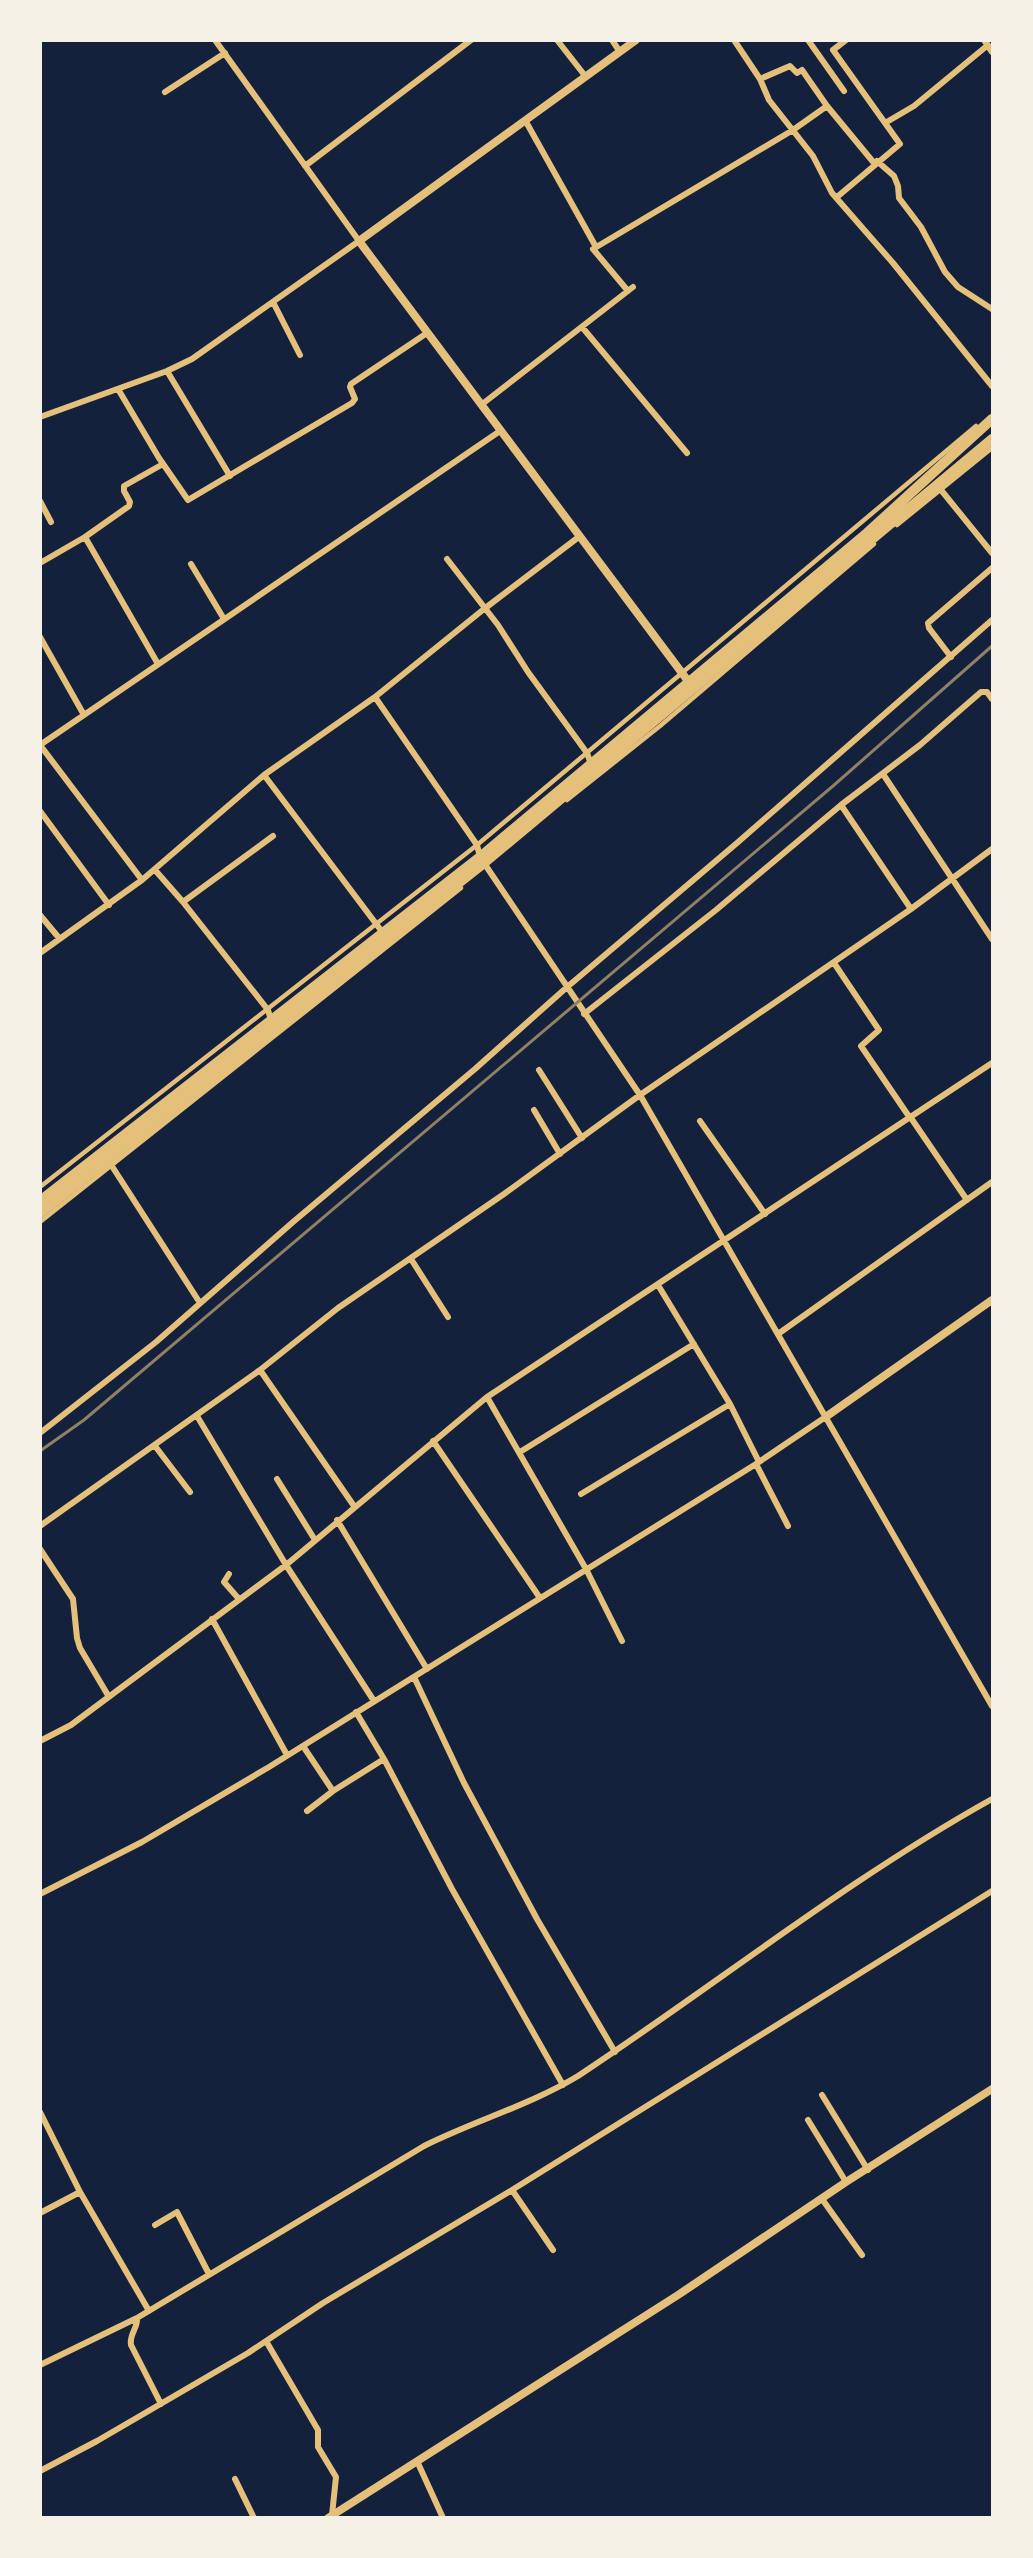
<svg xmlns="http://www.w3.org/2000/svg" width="1033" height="2558" viewBox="0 0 1033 2558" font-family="Quicksand,sans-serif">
  <rect width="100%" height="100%" fill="#14213d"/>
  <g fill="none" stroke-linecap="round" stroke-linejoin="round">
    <path stroke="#e5c07b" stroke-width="4.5" d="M 897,525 L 992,448
      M 567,800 L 660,726 L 874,544
      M 40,1187 L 477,845 L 976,426
      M 40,1222 L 461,888"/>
    <path stroke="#e5c07b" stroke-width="6" d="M 557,40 L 586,77
      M 612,40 L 620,52
      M 734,40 L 760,79 L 790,66 L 797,73 L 802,70 L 827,106 L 874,163
      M 808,40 L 844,91
      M 984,40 L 992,52
      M 760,79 L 769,100 L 813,156 L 832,193 L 893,263 L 992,386
      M 165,92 L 225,53
      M 525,120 L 596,247
      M 885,123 L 914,106 L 988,45
      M 877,161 L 894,176 L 898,186 L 899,198 L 921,227 L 945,272 L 958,287 L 992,309
      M 305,166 L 471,40
      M 837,197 L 900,144 L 833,50 L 846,40
      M 628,291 L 593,249 L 793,130 L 827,106
      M 273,302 L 300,355
      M 582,327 L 687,453
      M 167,371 L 230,476
      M 118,389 L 159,458 L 188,500 L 352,403 L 355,399 L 350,387 L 351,384 L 427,333
      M 481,405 L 633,287
      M 40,417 L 167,371 L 192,359 L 359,241 L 215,40
      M 937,485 L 992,553
      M 40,501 L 51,522
      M 85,537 L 158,664
      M 447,559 L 498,625 L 528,672 L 587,753 L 591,764
      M 40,563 L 85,537 L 129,506 L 130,502 L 124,491 L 124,486 L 163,464
      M 191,564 L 224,619
      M 40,637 L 84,715
      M 951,657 L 929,628 L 928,623 L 992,568
      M 375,697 L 477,845 L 480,857
      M 40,745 L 500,431
      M 40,745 L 142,880
      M 883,774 L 992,939
      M 264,775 L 383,933
      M 841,805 L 911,909
      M 40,811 L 109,905
      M 484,863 L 640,1095 L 992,1706
      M 155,870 L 183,902 L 268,1010 L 271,1020
      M 183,902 L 273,836
      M 40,915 L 59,938
      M 40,953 L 142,880 L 264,775 L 375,697 L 484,609 L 580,536
      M 834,963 L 879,1030 L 861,1046 L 910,1118
      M 584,1014 L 716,910 L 841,805 L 920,745 L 981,692 L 987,692 L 992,699
      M 539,1070 L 582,1138
      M 534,1110 L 560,1154
      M 911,1118 L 967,1200
      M 700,1121 L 765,1214
      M 108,1160 L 200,1303
      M 411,1259 L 448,1317
      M 658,1285 L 730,1404 L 759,1462
      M 778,1334 L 992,1182
      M 260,1370 L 354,1506
      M 487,1397 L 992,1063
      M 197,1416 L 286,1565 L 374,1701
      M 40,1433 L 156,1342 L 293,1222 L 475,1069 L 566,988 L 737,843 L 992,620
      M 433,1441 L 540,1598
      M 155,1446 L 190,1492
      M 520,1452 L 694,1344
      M 756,1464 L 788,1526
      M 277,1479 L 315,1540
      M 581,1494 L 730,1404
      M 337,1520 L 427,1669
      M 40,1526 L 260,1370 L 338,1308 L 504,1194 L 640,1095 L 911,909 L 992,849
      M 40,1549 L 73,1599 L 77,1638 L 80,1648 L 109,1697
      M 229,1574 L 224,1582 L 239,1599
      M 212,1619 L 287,1755
      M 414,1677 L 464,1783 L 537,1919 L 615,2052
      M 356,1712 L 384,1759
      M 40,1741 L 71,1725 L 286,1565 L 487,1397 L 586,1569 L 622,1641
      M 303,1746 L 333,1791
      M 307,1811 L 333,1791 L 384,1759 L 452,1889 L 563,2085
      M 40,1894 L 142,1842 L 269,1767 L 756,1464 L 827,1416
      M 822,2095 L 868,2170
      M 40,2112 L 80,2192 L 149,2311
      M 808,2120 L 846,2182
      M 512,2190 L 553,2250
      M 822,2199 L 862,2255
      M 40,2213 L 80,2192
      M 155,2225 L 177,2212 L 209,2274
      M 266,2341 L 318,2430 L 318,2447 L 336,2477 L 332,2515
      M 40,2365 L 137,2318
      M 161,2404 L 131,2345 C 129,2334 138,2328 137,2318 L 424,2146 C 474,2121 530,2105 578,2076 C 717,1984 847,1880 992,1799
      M 417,2461 L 443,2518
      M 40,2471 L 97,2441 L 248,2353 L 323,2303 L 512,2190 L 992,1891
      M 235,2479 L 254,2518"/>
    <path stroke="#e5c07b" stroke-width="8" d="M 636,40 L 359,241 L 691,685
      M 827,1416 L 992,1300
      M 328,2518 L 678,2295 L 846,2182 L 992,2089"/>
    <path stroke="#e5c07b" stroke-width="10" d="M 40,1201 L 480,857 L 867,533 L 992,419
      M 40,1213 L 484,863 L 992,439"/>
    <path stroke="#918062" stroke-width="3" d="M 40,1451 L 84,1420 L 833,786 L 992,646"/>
  </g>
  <rect width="1033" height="2558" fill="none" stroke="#f6f1e7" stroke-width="84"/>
</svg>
